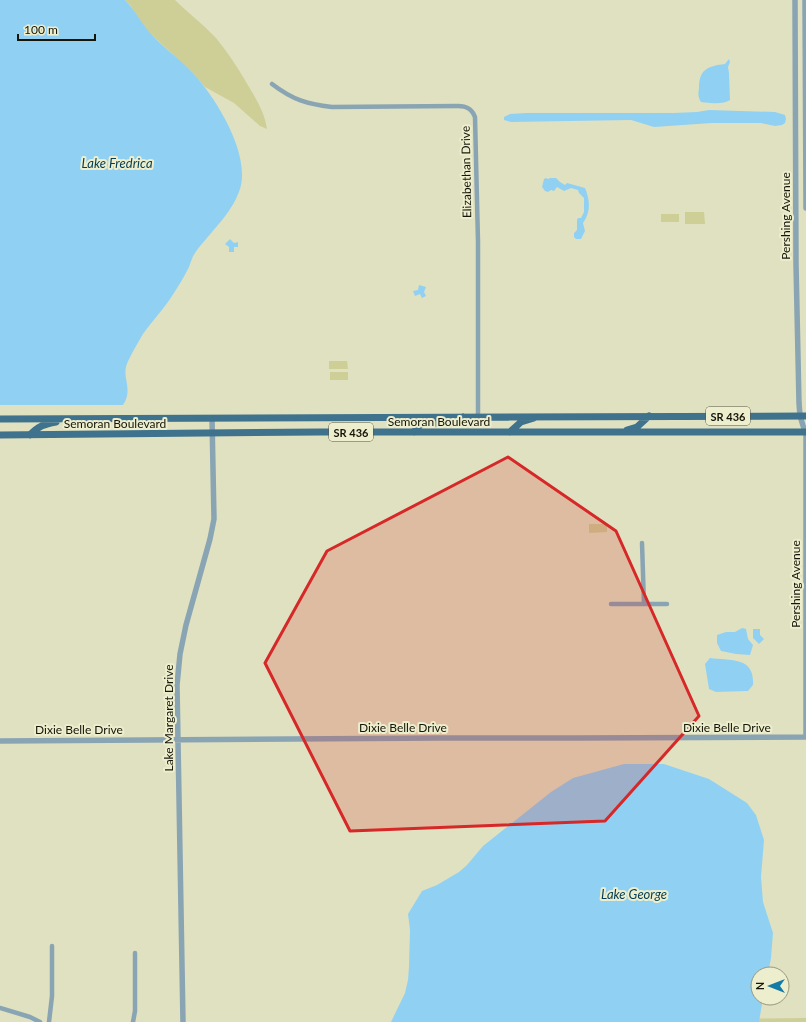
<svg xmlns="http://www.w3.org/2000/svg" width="806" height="1022" viewBox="0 0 806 1022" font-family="Lato,sans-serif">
  <rect width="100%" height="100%" fill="#e0e1c0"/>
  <path fill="#cecf96" d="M 125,0 L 175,0 C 188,13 203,24 216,38 C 230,55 241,73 252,92 C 259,104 265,115 267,129 L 260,126 L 234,103 L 205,87 L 193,73 L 154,37 L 145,28 L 130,5 Z
    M 685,212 L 704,212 L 705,224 L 685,224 Z
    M 661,214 L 679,214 L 679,222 L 661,222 Z
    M 329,361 L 347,361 L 348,369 L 329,369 Z
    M 330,372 L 348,372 L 348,380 L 330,380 Z
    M 589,524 L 607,524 L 607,532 L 589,533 Z
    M 806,1018 L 806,1022 L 651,1022 L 651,1020 Z"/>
  <path fill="#90d1f3" d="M 0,0 L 125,0 C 136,11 142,25 153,36 C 165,49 180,59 193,73 C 216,98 251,154 240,189 C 232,214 210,232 195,253 C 192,257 191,262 189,267 C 184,277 178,287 172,296 C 164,309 152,321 143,334 C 139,341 128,359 126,367 C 123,379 133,390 123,405 L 0,405 Z
    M 729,59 L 730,62 L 728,67 L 729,73 L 730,100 C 723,105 710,103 701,102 C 698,97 698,94 699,88 C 699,69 708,66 725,64 Z
    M 709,110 L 775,112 L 785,115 L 786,119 L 785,123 L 782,125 L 775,126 L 761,123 L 712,123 L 654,127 L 631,120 L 511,122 L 504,120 L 504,117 L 510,114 L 526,113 L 673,113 L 697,112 Z
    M 546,178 L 548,179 L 550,178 L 556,178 L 560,182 L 565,185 L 567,183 L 585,188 C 590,200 591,212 583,223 L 585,231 L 581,239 L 576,239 L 574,237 L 574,233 L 577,230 L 577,220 L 578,218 L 581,218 L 584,212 L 584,198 L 579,193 L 578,190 L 571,188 L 564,191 L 557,187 L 554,191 L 551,190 L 548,192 L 545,191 L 542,187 L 544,179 Z
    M 230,239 L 234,243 L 238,242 L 238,247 L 234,247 L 234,252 L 229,252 L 229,247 L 225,244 Z
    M 419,285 L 426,287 L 424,292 L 426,296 L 422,298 L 420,294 L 415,296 L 413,291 L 418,290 Z
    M 742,628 L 746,629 L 748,639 L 753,645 L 750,655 L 736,654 L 721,651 L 717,643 L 717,635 L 726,632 L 735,632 Z
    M 753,629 L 760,629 L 760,635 L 764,639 L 759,644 L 753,638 Z
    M 710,658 C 730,661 755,656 753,685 L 748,691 L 716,692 L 709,689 L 705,664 Z
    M 624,764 L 664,764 L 709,779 L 747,803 L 756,815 L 764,840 L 761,877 L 763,902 L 773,933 L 771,958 L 768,974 L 758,974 L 758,998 L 763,998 L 759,1022 L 391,1022 L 405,993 L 408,980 L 409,967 L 410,930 L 408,914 L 422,891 L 437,885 L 459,872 L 467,865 L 483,846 L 551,792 L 573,778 Z"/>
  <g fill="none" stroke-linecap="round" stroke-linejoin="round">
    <path stroke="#89a4b3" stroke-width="4.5" d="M 272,84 C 293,100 307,104 332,107 L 458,106 C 467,106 472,109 475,117 L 478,242 L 478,417
      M 642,543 L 644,604
      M 611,604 L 667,604
      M 0,1008 L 30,1017 L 40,1022
      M 49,1022 L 52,996 L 52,946
      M 133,1022 L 135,1011 L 135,953"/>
    <path stroke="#89a4b3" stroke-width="5.5" d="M 795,0 L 796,264 L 799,403 L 800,416 L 805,432
      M 805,0 L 806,208
      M 806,429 L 806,737
      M 0,741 L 439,738 L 576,738 L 806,737
      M 183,1022 L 177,685 L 180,654 L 186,625 L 210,539 L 214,519 L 212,418"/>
    <path stroke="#3f728d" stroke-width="7" d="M 0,419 L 806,416
      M 627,430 L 637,427 L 649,416
      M 414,432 L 418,426 L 425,423 L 455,423 L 463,417
      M 510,432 L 521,422 L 534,418
      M 0,435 L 320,432 L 806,432
      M 30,435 C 38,426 45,424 56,422"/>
  </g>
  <path fill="#d62828" fill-opacity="0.2" stroke="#d62828" stroke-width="3" stroke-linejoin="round" d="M 508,457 L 616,531 L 699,716 L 605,821 L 350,831 L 265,663 L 327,551 Z"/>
  <g text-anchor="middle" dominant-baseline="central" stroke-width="4" stroke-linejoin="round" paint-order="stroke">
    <g fill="#edeecd" stroke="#565644" stroke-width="1">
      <rect x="706" y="407" width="44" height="18" rx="3"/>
      <rect x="329" y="423" width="44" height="18" rx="3"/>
    </g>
    <g font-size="11" font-weight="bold" fill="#15150a">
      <text x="728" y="416">SR 436</text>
      <text x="351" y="432">SR 436</text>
    </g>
    <g font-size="12" fill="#15150a" stroke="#edeecd">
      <text transform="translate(466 172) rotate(-91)">Elizabethan Drive</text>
      <text transform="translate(785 216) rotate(-90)">Pershing Avenue</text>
      <text x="439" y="421">Semoran Boulevard</text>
      <text x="115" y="423">Semoran Boulevard</text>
      <text transform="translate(795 584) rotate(-90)">Pershing Avenue</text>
      <text transform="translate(168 718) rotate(-90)">Lake Margaret Drive</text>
      <text x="403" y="727">Dixie Belle Drive</text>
      <text x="727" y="727">Dixie Belle Drive</text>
      <text x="79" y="729">Dixie Belle Drive</text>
    </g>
    <g font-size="13" font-style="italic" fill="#043d54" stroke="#edeecd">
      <text x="117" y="163">Lake Fredrica</text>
      <text x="634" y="894">Lake George</text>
    </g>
  </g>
  <g transform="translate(770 986) rotate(270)"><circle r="19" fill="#edeecd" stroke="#97977f"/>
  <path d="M0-3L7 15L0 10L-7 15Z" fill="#137ba6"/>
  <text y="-6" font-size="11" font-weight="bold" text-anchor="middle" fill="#15150a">N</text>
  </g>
  <path d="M18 34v6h77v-6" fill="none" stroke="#15150a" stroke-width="2"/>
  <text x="24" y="34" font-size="12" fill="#15150a" stroke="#edeecd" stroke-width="3" paint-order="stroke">100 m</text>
</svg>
